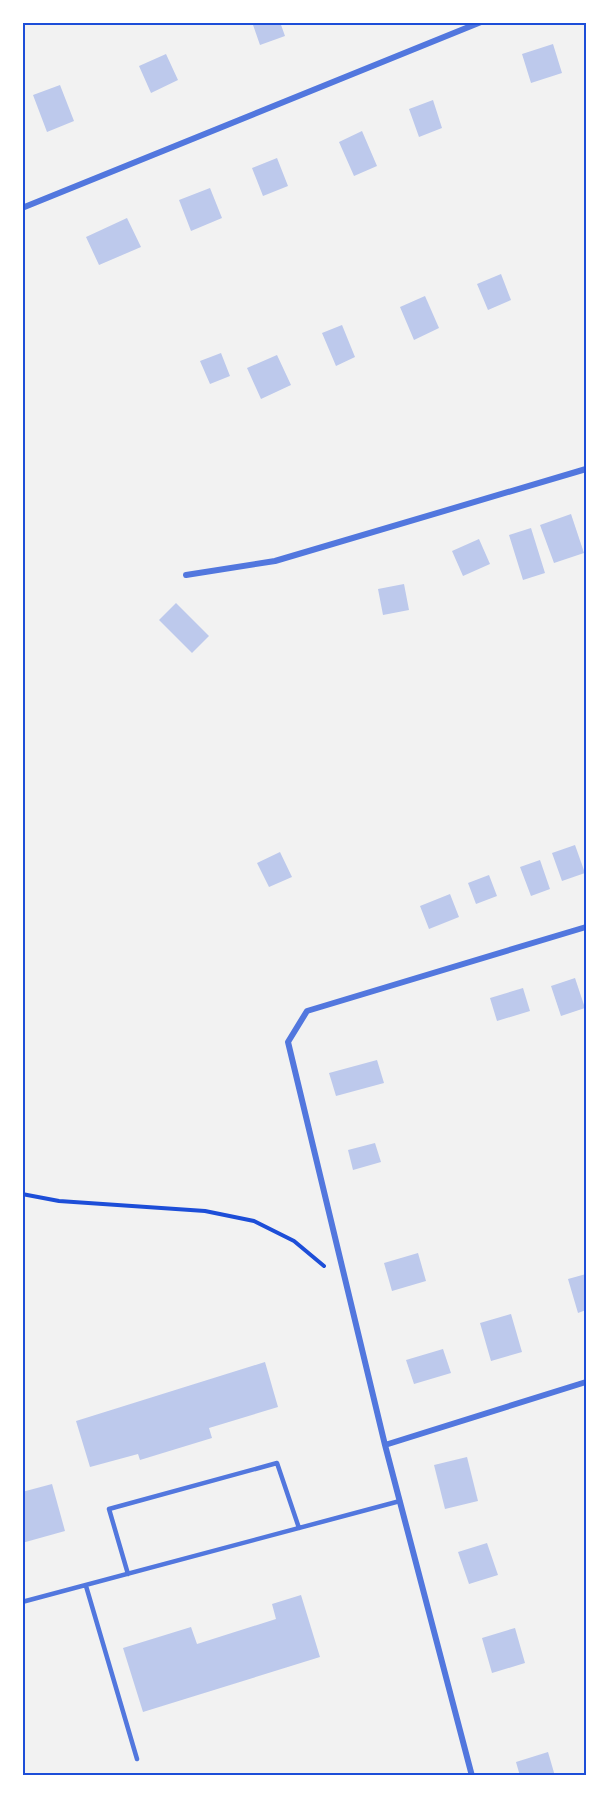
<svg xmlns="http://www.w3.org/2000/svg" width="609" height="1798" viewBox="0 0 609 1798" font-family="Barlow,sans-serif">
  <rect width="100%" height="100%" fill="#f2f2f2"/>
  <path fill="#bdc9ec" d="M 252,22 L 280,22 L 285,36 L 260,45 Z
    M 553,44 L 562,73 L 531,83 L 522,54 Z
    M 166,54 L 178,80 L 151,93 L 139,66 Z
    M 60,85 L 74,121 L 47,132 L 33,95 Z
    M 433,100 L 442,128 L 419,137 L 409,109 Z
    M 362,131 L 377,166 L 354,176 L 339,142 Z
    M 277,158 L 288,186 L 263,196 L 252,168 Z
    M 210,188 L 222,218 L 191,231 L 179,200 Z
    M 127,218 L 141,247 L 99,265 L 86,237 Z
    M 501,274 L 511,300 L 488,310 L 477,284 Z
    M 425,296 L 439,328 L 414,340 L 400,307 Z
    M 342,325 L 355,357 L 336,366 L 322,333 Z
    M 221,353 L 230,376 L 210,384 L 200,361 Z
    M 277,355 L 291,385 L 261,399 L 247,368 Z
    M 571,514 L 584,553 L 554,563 L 540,525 Z
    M 531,528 L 545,573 L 523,580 L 509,535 Z
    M 479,539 L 490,564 L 463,576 L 452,551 Z
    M 404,584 L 409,610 L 383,615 L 378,589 Z
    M 176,603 L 209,636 L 192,653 L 159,620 Z
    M 575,845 L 585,873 L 562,881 L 552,853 Z
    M 280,852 L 292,877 L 269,887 L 257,863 Z
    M 540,860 L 550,889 L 531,896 L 520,867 Z
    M 489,875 L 497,896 L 476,904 L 468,883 Z
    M 450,894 L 459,917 L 429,929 L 420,906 Z
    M 575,978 L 585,1008 L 561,1016 L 551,986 Z
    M 523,988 L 530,1011 L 497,1021 L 490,998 Z
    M 377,1060 L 384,1083 L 336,1096 L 329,1073 Z
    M 375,1143 L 381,1162 L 353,1170 L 348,1150 Z
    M 418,1253 L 426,1281 L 392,1291 L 384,1263 Z
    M 586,1274 L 586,1310 L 578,1313 L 568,1279 Z
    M 511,1314 L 522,1352 L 491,1361 L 480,1323 Z
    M 443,1349 L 451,1373 L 414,1384 L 406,1360 Z
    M 265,1362 L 278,1407 L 209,1428 L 212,1438 L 140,1460 L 138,1454 L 90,1467 L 76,1421 Z
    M 467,1457 L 478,1501 L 445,1509 L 434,1465 Z
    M 52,1484 L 65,1531 L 22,1543 L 22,1492 Z
    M 487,1543 L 498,1575 L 469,1584 L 458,1552 Z
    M 301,1595 L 320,1657 L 143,1712 L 123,1648 L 191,1627 L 197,1644 L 276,1619 L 272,1604 Z
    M 515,1628 L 525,1663 L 492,1673 L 482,1638 Z
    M 548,1752 L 555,1776 L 520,1776 L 516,1762 Z"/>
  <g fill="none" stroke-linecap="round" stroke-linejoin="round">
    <path stroke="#1d4ed8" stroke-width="4" d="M 22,1194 L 59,1201 L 205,1211 L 254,1221 L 294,1241 L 324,1266"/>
    <path stroke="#5277de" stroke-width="4.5" d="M 128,1574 L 109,1509 L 277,1463 L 299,1528
      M 86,1586 L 137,1759
      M 22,1602 L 400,1501"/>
    <path stroke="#5277de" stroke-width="6" d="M 22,208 L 481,22
      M 186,575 L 275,561 L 586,469
      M 385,1445 L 586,1382
      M 472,1776 L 385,1445 L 288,1042 L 307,1011 L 586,927"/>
  </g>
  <rect width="609" height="1798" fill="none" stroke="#ffffff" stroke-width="48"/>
  <rect x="24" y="24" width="561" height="1750" fill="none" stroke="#1d4ed8" stroke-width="2"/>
</svg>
